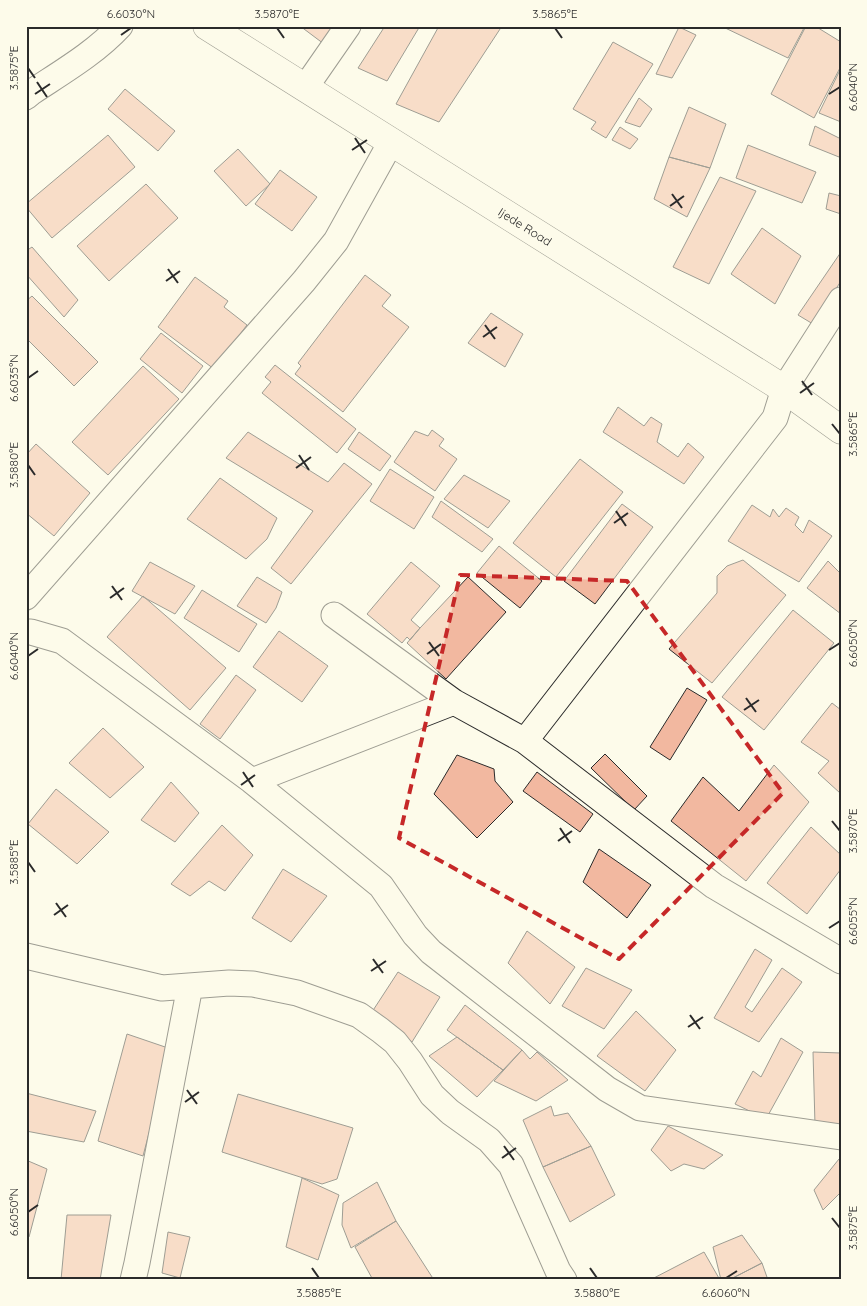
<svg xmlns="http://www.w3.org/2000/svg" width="867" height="1306" viewBox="0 0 867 1306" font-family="Quicksand,sans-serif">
  <rect width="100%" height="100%" fill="#fdfbea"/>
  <path fill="#f2b8a0" stroke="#2b2b2b" d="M 300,26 L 338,26 L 324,44 Z
    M 385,26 L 420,26 L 387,81 L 358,68 Z
    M 439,26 L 502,26 L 439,122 L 396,104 Z
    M 721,26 L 805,26 L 788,58 Z
    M 806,26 L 815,26 L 841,42 L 841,66 L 814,118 L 771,94 Z
    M 679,27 L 696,35 L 672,78 L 656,74 Z
    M 613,42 L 653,64 L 606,138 L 591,129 L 596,122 L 573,109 Z
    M 840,70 L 841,71 L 841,122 L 819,113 Z
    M 125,89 L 175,131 L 158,151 L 108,109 Z
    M 639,98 L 652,109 L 640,127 L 625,122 Z
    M 689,107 L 726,124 L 710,168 L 669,157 Z
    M 815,126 L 841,139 L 841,152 L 839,157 L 809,145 Z
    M 620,127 L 638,139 L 630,149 L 612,140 Z
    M 108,135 L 135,167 L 52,238 L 26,207 L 26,204 Z
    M 748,145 L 816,172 L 802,203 L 736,178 Z
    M 238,149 L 270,184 L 246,206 L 214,171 Z
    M 669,157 L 710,168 L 687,217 L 654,199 Z
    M 280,170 L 317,197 L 292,231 L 255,204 Z
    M 720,177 L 756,191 L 709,284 L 673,267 Z
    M 146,184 L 178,218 L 109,281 L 77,246 Z
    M 829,193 L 841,196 L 841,214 L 826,209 Z
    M 762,228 L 801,256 L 775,304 L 731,274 Z
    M 32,247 L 78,300 L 64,317 L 26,274 L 26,251 Z
    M 841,252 L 841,281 L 813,324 L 798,315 Z
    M 365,275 L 391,295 L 382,306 L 409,327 L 343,412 L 295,374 L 301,366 L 298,363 Z
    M 195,277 L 228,301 L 224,307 L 247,325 L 214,369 L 158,327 Z
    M 32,296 L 98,362 L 74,386 L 26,338 L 26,301 Z
    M 491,313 L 523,334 L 505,367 L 468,343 Z
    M 161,333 L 203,366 L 182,393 L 140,359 Z
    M 275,365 L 356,429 L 337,453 L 262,393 L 271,382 L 265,377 Z
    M 143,366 L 179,399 L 108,475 L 72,442 Z
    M 618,407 L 644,426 L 651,417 L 662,424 L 657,442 L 678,457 L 688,443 L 704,457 L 684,484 L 603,432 Z
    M 432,430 L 444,439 L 439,446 L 457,459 L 435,491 L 394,462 L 415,431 L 428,436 Z
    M 248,432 L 328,482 L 344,463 L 372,484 L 291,584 L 271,568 L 313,511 L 226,458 Z
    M 359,432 L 391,456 L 380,471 L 348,449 Z
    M 36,444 L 90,493 L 54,536 L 26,513 L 26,455 Z
    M 580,459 L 623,492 L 556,577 L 513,543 Z
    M 390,469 L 434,497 L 414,529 L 370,501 Z
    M 464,475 L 510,501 L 488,528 L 444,499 Z
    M 220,478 L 277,518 L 267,539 L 246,559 L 187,519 Z
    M 441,501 L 493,539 L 482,552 L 432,517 Z
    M 622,504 L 653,527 L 595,604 L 564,581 Z
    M 752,505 L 770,517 L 773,509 L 779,517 L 786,508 L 799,517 L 795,525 L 803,533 L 809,520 L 832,536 L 799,582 L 728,541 Z
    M 499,546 L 542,581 L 520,608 L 477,573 Z
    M 743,560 L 786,595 L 712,683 L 669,649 L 717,593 L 717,576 L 727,566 Z
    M 828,561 L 841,574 L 841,614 L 807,588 Z
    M 150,562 L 195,586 L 175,614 L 132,591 Z
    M 411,562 L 440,586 L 411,620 L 420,628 L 410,640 L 407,637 L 402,643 L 367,614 Z
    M 257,577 L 282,592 L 276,608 L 266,623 L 237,606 Z
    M 468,577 L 506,612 L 446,679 L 407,643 L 420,628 Z
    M 202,590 L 257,624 L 239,652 L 184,618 Z
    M 143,596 L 226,668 L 190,710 L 107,637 Z
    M 793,610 L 834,643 L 764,730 L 722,697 Z
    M 279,631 L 328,666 L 302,702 L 253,667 Z
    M 236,675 L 256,690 L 220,739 L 200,724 Z
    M 687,688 L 707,700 L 670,760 L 650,747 Z
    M 832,703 L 841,710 L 841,791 L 840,793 L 818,773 L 829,761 L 801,742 Z
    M 103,728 L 144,767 L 110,798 L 69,763 Z
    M 605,754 L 647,796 L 634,810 L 591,768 Z
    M 457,755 L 494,769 L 495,781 L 513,802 L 477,838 L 434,794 Z
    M 774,765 L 809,802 L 746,881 L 671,821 L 703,777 L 739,811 Z
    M 537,772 L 593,814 L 580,832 L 523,791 Z
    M 171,782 L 199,813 L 175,842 L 141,820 Z
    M 56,789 L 109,832 L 77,864 L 28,824 Z
    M 222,825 L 253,855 L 225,891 L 209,881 L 190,896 L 171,884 Z
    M 811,827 L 841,855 L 841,869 L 807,914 L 767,883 Z
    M 599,849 L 651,885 L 627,918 L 583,882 Z
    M 283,869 L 327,896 L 291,942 L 252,918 Z
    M 527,931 L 575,967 L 550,1004 L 508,963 Z
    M 755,949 L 772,960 L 745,1007 L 752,1012 L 782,968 L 802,982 L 759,1042 L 714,1018 Z
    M 586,968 L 632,990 L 604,1029 L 562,1006 Z
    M 398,972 L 440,997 L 412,1042 L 370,1015 Z
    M 465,1005 L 522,1050 L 503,1070 L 447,1030 Z
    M 636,1011 L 676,1050 L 645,1091 L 597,1056 Z
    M 127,1034 L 171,1049 L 143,1156 L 98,1141 Z
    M 457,1037 L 503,1070 L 477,1097 L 429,1056 Z
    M 781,1038 L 803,1052 L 766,1119 L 735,1104 L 753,1071 L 761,1077 Z
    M 522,1050 L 530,1059 L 537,1052 L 568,1080 L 536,1101 L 494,1081 Z
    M 813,1052 L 841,1053 L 841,1125 L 815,1125 Z
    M 26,1093 L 96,1111 L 84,1142 L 26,1131 Z
    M 238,1094 L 353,1128 L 337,1179 L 322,1184 L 222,1152 Z
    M 551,1106 L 554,1116 L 568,1113 L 591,1146 L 543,1167 L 523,1120 Z
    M 668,1126 L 723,1155 L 704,1169 L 684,1164 L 671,1171 L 651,1150 Z
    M 591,1146 L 615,1195 L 570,1222 L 543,1167 Z
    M 839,1159 L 841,1159 L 841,1194 L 840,1193 L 823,1210 L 814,1190 Z
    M 26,1160 L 47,1169 L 29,1237 L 26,1236 Z
    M 302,1178 L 339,1195 L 318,1260 L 286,1247 Z
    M 377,1182 L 396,1221 L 351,1248 L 342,1225 L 343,1203 Z
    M 67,1215 L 111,1215 L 100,1280 L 61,1280 Z
    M 396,1221 L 434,1280 L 373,1280 L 355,1247 Z
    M 168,1232 L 190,1237 L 180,1278 L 162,1273 Z
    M 742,1235 L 762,1263 L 729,1280 L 721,1280 L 713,1247 Z
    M 704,1252 L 720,1280 L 650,1280 Z
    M 762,1263 L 768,1280 L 729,1280 Z"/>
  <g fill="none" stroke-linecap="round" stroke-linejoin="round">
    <g stroke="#2b2b2b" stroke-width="27">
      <path id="street" d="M 305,88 L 348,26
        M 26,97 L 32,92 C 62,72 95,53 120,26
        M 26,597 L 304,281 L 336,241 L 391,142
        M 334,615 L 454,702 L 525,741 L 714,886 L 841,961
        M 26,632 L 31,632 L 62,641 L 252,781 L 381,886 L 415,935 L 431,952 L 607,1089 L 640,1108 L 841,1137
        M 525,741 L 775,418 L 784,389 L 841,300
        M 252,781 L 454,702
        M 26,956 L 162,988 L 229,983 L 253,984 L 297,993 L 359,1015 L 380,1030 L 395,1042 L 410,1061 L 432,1095 L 450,1112 L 489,1140 L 511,1165 L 558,1271 L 564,1280
        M 133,1280 L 137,1263 L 190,986"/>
    </g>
    <g stroke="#2b2b2b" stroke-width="29">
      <g id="secondary">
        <path id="s1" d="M 207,26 L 784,389 L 841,430"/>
      </g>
    </g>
    <use href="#street" stroke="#fdfbea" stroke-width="25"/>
    <use href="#secondary" stroke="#fdfbea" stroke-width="28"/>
  </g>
  <path d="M0 0H867V1306H0ZM 460,575 L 627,581 L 783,793 L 619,959 L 399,838 Z" fill="#fdfbea" fill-opacity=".55" fill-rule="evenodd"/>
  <path fill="none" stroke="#c62828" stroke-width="4" stroke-dasharray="10 6" stroke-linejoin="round" d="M 460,575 L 627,581 L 783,793 L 619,959 L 399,838 Z"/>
  <path fill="none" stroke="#2b2b2b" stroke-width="2" d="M 277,28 L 284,38M 555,28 L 562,38M 121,35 L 131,28M 28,68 L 35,78M 37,82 L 47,97M 35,94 L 50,84M 829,94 L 840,87M 355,138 L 365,153M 352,150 L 367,140M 672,194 L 682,208M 670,206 L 684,196M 168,269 L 178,283M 166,281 L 180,271M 485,325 L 495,339M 483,337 L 497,327M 28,378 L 38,371M 802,381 L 812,395M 800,393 L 814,383M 832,424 L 840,434M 299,455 L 309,470M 28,465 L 35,475M 296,468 L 311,457M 616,511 L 626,526M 614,523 L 628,513M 112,586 L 122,600M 110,598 L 124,588M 429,642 L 439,656M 829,650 L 840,643M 427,654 L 441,644M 28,656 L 38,649M 746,698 L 756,712M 744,710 L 759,700M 243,772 L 253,787M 241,785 L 255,775M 832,821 L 840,831M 560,828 L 570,843M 558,841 L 572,831M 28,862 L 35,872M 56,903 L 66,917M 54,915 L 68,905M 829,928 L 840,921M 373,959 L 383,973M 371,971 L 386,961M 690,1015 L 700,1029M 688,1027 L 703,1017M 187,1090 L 197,1104M 185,1102 L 199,1092M 504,1146 L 514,1160M 502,1158 L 516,1148M 28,1212 L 38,1205M 832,1218 L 840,1228M 312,1268 L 319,1278M 590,1268 L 597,1278M 726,1278 L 737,1271"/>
  <g text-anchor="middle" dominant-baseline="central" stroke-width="4" stroke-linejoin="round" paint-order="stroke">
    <g font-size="12" fill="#2b2b2b" stroke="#fdfbea">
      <text stroke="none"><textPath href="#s1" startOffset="376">Ijede Road</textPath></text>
    </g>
  </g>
  <rect width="867" height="1306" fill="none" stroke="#fdfbea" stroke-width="55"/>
  <rect x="28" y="28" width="812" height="1250" fill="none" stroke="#2b2b2b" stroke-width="2"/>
  <g font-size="12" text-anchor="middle" fill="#2b2b2b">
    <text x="131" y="18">6.6030°N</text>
    <text x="277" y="18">3.5870°E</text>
    <text x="555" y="18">3.5865°E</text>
    <text transform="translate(14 68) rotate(-90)" y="4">3.5875°E</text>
    <text transform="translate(853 87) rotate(-90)" y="4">6.6040°N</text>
    <text transform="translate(14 378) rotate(-90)" y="4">6.6035°N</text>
    <text transform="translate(853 434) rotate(-90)" y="4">3.5865°E</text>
    <text transform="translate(14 465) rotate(-90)" y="4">3.5880°E</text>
    <text transform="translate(853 643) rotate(-90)" y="4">6.6050°N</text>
    <text transform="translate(14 656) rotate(-90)" y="4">6.6040°N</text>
    <text transform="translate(853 831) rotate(-90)" y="4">3.5870°E</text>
    <text transform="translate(14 862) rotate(-90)" y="4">3.5885°E</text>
    <text transform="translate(853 921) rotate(-90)" y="4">6.6055°N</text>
    <text transform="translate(14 1212) rotate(-90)" y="4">6.6050°N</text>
    <text transform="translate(853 1228) rotate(-90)" y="4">3.5875°E</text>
    <text x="319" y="1297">3.5885°E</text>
    <text x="597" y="1297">3.5880°E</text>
    <text x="726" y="1297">6.6060°N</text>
  </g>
</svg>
